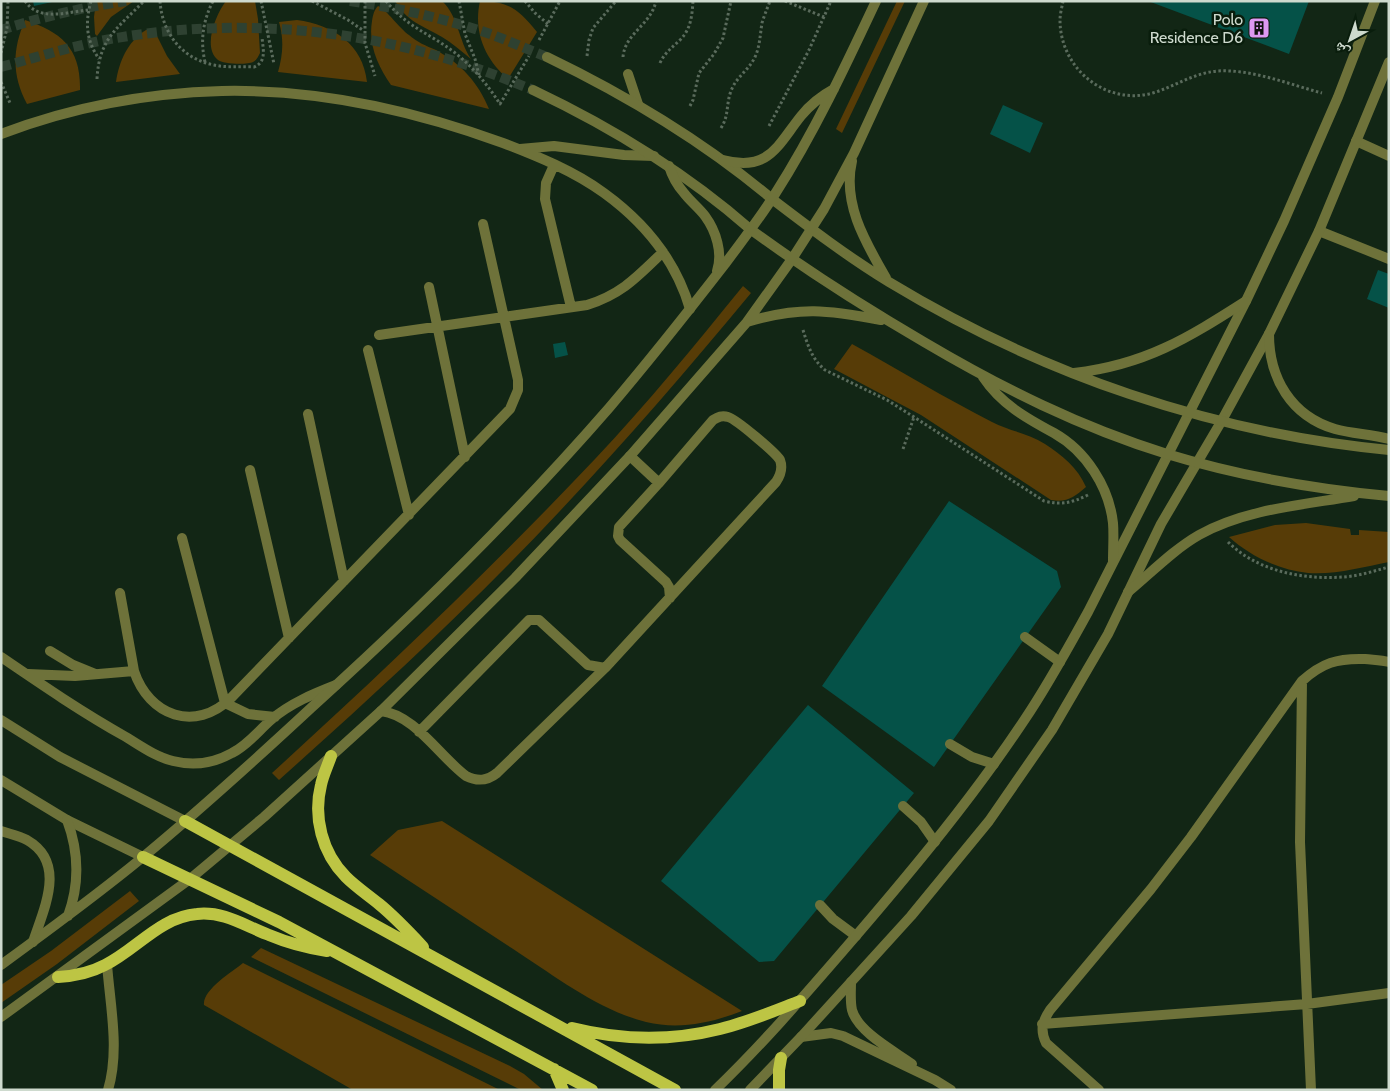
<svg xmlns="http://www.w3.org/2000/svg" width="1390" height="1091" viewBox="0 0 1390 1091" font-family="Cabin,'Noto Naskh Arabic',sans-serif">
  <rect width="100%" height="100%" fill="#122615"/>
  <path fill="#573c07" d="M 96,1 L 134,1 L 111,17 L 97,36 L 95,34 L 94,17 Z
    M 226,1 L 255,1 L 258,19 L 260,53 C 258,57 257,60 253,62 C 247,65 222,64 218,60 C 202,47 216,14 226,1 Z
    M 395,1 L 442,1 C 459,17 458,40 471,59 C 461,51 452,43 442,37 C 423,26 406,21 395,1 Z
    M 480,1 C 509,1 519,10 537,32 L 508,79 C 485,59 473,32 480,1 Z
    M 897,1 L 905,1 L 842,133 L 836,129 Z
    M 378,6 C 386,9 400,29 409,35 C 417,42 426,46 436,50 C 461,64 478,82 489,109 L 391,85 C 378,66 368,45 372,21 C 373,15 374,10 378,6 Z
    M 25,20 C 62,32 81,49 80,90 L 27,104 C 12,76 12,50 25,20 Z
    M 297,20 C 333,25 363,44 367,82 L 278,72 C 283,55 284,39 279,22 Z
    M 146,30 L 150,30 L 155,32 L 167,56 L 180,74 L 116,82 C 119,62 127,42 146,30 Z
    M 743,286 L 751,293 C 689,368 626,441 559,512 C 471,606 375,694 279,780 L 272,773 C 383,672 492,568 595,459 C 647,404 695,345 743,286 Z
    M 852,344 C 899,370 945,398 992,422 C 1009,431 1028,433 1045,444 C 1062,455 1078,468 1086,487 C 1074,497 1067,503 1051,500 L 921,415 L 834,369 Z
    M 1306,523 L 1350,529 L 1351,535 L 1359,535 L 1359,530 L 1389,532 L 1389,562 C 1363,567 1335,575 1308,573 C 1279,570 1250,556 1229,537 L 1275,525 Z
    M 442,821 L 742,1011 C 711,1023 679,1030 646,1022 C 599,1010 559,979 519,953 C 470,921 420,888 370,855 L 398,830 Z
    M 130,891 L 139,901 L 57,964 L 1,1003 L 1,985 L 51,951 Z
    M 261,948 L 510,1066 L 524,1074 L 543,1090 L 521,1090 L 251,957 Z
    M 243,963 L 500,1090 L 353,1090 L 204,1005 C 202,990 232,972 243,963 Z"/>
  <path fill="#055248" d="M 33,1 L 52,1 L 52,2 L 34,6 Z
    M 1148,1 L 1309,1 L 1289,54 Z
    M 1003,105 L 1043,123 L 1030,153 L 990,134 Z
    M 1378,270 L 1389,274 L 1389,308 L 1367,299 Z
    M 565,342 L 568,355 L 555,358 L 553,344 Z
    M 949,501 L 1057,571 L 1061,587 L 934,767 L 822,686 Z
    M 808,705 L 914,793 L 774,961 L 759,962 L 661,881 Z"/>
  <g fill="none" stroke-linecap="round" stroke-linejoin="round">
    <path stroke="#2e4131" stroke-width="10" stroke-dasharray="10 5" stroke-linecap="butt" d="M 350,1 C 399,8 447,19 493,35 C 511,42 529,50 547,57
      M 1,30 C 42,17 84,7 126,1
      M 1,67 C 34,58 66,48 100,41 C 207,20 324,24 430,54 C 465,63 499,76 533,90"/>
    <path stroke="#5a6b5c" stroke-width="3" stroke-dasharray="2.5 2.5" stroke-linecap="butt" d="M 25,1 C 39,22 67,12 88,10
      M 91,1 C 85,23 86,40 99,59
      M 160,1 C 162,33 182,59 214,65 C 227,68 240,66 254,67 C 267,62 263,49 262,37
      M 261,1 L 274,64
      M 312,1 L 348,20 L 364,31
      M 365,1 L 365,43 L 375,76
      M 386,1 C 408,28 429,33 454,52 C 473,67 487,84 500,104 L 529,56
      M 459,1 L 465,34 L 475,59 L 479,75
      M 525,1 L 535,13 L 548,24
      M 785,1 L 824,17
      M 1063,1 C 1062,7 1060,14 1060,20 C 1060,67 1103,104 1149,94 C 1173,88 1192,73 1218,71 C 1252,69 1288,84 1322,93
      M 539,40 L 560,1
      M 1,53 L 7,28 L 8,1
      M 587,56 L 589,40 L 593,28 L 616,1
      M 623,57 C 625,33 651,25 656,1
      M 205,62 C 200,40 203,21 213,1
      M 660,63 C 665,52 673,47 681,39 C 691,28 692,16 693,1
      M 97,79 C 99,38 118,28 144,1
      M 1,82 L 10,103
      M 690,106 L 693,100 L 699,73 L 714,54 L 723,38 L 731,1
      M 769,126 L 809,50 L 831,1
      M 721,128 C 729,116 726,104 731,91 C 736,77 749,70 755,57 C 760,46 760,35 762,23 C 764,16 767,9 770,1
      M 803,330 C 808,346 812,359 825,370 L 887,400 L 914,417 L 1044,501 C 1061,505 1072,503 1088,495
      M 903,449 L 914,417
      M 1228,542 C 1257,571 1303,580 1343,577 C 1359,576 1374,571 1389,567"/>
    <path stroke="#6e723a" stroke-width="10" d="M 628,74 L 638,104
      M 1,134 C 72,107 147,93 222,91 C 318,89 413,110 503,143 C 537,156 574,171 604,193 C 644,222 676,261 690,309
      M 1356,141 L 1389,156
      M 520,149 L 554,146 L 624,155 L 654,156
      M 554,165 L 546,183 L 545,199 L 571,307
      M 1319,231 L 1389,259
      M 429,287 L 465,457
      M 379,335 L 587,305 C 622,294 637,277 663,252
      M 368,350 L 409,515
      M 308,414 L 344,581
      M 630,456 L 659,483
      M 250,470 L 289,638
      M 182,538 L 225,703 L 248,714 L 275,717
      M 120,593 L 134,671 C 149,716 195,733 231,698 L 510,409 L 518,390 L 518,380 L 483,224
      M 1025,637 L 1060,662
      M 50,651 L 73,665 L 95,674
      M 1,657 C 42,685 83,713 126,737 C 141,746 156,757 173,761 C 193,766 214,763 232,753 C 248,745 259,730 272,719 C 291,703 313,694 336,685
      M 28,674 L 75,676 L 134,671
      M 1302,681 L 1300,842 L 1311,1090
      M 381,711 C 415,715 439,756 466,776 C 478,782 487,781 497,773 L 605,668 L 776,482 C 780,476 783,468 780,460 C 776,453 736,419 728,417 C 722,415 718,417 713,420 L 659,483 L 619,527 L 618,536 L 620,540 L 666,582 L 669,587 L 670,598
      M 1,720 L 60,757 L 185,821
      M 419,732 L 529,620 L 539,620 L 588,665 L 605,668
      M 950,744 L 972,757 L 994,764
      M 1,780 L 67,820 L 143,857
      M 903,806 L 921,822 L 935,842
      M 1,831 C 10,834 19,836 27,840 C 67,863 44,908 33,942
      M 820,905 L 833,919 L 856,936
      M 107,964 C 110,1005 120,1050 108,1090
      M 851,982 C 851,992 850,1001 852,1010 C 858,1032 894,1051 912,1064
      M 1042,1024 L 1307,1004 L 1389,993
      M 801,1037 L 831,1033 L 843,1036 L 935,1080 L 951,1090
      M 1099,1090 L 1046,1043 C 1040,1030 1042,1022 1050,1010 L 1151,889 L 1191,837 L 1302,681 C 1322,663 1337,658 1365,659 C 1373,660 1381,660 1389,662"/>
    <path stroke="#6e723a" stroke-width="10" d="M 547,57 C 628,96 703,141 772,199
      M 533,90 C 611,127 685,172 750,229
      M 715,1090 C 765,1042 810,989 855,937 C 915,867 974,796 1025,719 C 1048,685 1068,648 1088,612 L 1246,301 L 1284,221 L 1338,97 L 1375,1
      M 750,1090 L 801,1037 L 911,916 L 989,821 L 1052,730 L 1108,634 L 1161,524 L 1221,422 L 1269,334 L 1319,231 L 1389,62"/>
    <path stroke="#6e723a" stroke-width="10" d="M 723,160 C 769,172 777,146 801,116 C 810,105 821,96 834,89
      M 852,161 C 842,204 866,243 886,278
      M 669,166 C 672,176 677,185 684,193 C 690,201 699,208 705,216 C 716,231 723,253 717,271
      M 772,199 C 810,228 848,257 889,282 C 1041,374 1212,433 1389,450
      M 750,229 C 806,270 864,307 924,342 C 1002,388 1080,427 1167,454 C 1239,476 1314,489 1389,496
      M 747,322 C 800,306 828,310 881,320
      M 1269,334 C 1269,378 1291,416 1335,429 C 1353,434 1371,434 1389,439
      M 1074,373 C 1145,365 1188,338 1246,301
      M 983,377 C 1001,404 1026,418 1054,433 C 1086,451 1109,487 1113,523 C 1114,535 1113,548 1113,561
      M 1128,592 C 1151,573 1173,550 1199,535 C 1246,509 1302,505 1354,496
      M 67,820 C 79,852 80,883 68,916
      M 1,965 C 49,930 97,895 143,857 C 201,809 256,759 311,708 C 416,613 516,515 609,408 C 649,361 687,313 725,264 C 742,241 760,218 775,194 C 814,133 845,67 876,1
      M 1,1017 L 190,879 L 264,817 L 381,711 L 515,578 L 630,456 L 747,322 L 792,259 L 824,209 L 854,153 L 924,1"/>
    <path stroke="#bdc544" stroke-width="12" d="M 331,756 C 328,765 323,775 321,785 C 313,817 322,853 346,877 C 356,887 368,895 379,904 C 395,917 409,932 423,947
      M 185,821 L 675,1090
      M 143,857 L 279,922 L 592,1090
      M 58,977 C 75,976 90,973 105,965 C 137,949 160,917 197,914 C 224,911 245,926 269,935 C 288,943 307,948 327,951
      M 572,1028 C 620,1040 672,1041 720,1029 C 748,1022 774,1011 800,1001
      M 554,1069 L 563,1090
      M 779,1090 L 779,1070 L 781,1058"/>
  </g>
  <defs>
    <g id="building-square" transform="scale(1.125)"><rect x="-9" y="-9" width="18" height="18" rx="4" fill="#de98f2" stroke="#091d0c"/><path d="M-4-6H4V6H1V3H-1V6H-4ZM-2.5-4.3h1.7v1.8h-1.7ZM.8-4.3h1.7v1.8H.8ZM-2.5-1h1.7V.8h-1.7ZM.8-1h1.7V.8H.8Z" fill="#111"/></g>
  </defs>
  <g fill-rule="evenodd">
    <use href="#building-square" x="1259" y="28"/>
  </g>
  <g text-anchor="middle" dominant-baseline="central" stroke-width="5" stroke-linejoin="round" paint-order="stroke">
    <g font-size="16" fill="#cedace" stroke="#091d0c" text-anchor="end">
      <text x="1243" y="19">Polo<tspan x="1243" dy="18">Residence D6</tspan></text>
    </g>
  </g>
  <rect width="1390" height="1091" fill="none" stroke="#cedace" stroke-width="5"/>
  <g transform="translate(1350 40) rotate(220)" stroke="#091d0c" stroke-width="4" paint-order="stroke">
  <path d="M0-4L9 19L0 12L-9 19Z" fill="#cedace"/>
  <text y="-8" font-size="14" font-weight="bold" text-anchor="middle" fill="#cedace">ش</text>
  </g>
</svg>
